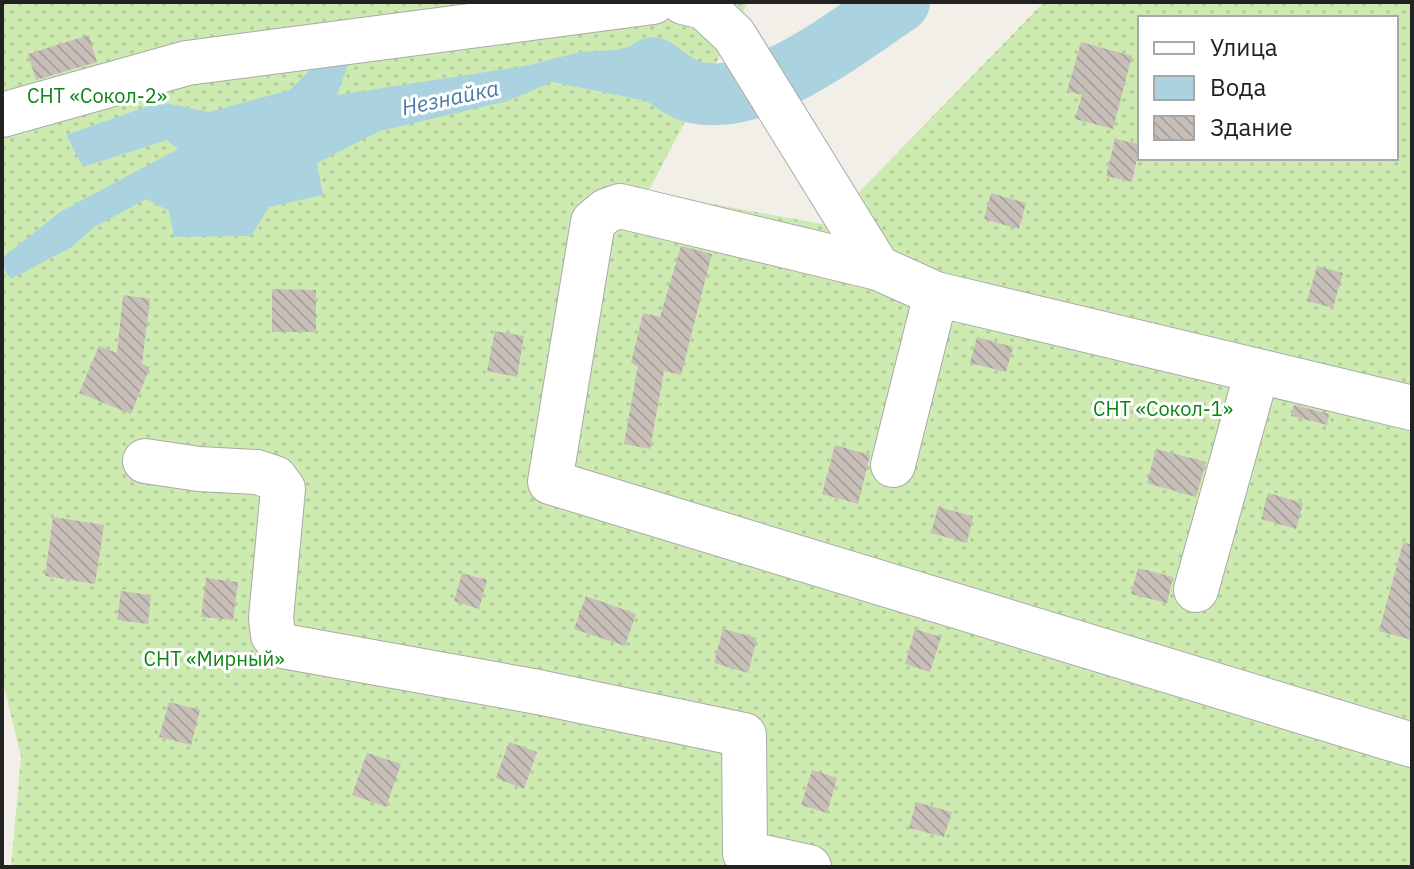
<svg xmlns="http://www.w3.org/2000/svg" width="1414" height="869" viewBox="0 0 1414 869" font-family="'IBM Plex Sans',sans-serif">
  <defs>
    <pattern id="garden-dots" width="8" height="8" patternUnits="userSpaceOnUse" patternTransform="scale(2)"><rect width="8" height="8" fill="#cdebb0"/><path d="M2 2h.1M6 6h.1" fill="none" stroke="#b0c997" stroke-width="1.8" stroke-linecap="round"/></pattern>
    <pattern id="building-back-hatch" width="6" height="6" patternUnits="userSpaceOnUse" patternTransform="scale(2)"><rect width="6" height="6" fill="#c7bfb8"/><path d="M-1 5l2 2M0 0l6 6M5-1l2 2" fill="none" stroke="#aba49e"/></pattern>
  </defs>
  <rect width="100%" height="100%" fill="#f2efe9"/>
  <path fill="url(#garden-dots)" fill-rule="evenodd" d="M 2,2 L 748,2 L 648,192 L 827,225 L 1044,2 L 1412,2 L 1412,867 L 11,867 L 21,757 L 2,678 ZM 1140,18 L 1396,18 L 1396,158 L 1140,158 Z"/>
  <path fill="#aad3df" d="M 865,2 L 926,2 L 840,75 L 791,91 L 773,61 L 832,20 Z
    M 660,40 L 678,71 L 731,85 L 729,105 L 696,111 L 552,82 L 508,101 L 380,131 L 317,163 L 323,195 L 269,207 L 251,236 L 174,237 L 169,211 L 146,199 L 93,228 L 72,247 L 11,279 L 2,266 L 2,258 L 60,212 L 178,149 L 167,140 L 83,167 L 66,135 L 160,102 L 209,112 L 290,90 L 322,58 L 348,65 L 337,95 L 525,66 L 580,52 L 615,50 Z"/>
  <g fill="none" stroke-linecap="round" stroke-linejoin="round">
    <path stroke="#aad3df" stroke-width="62" d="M 653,68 C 664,75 678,87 690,91 C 756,111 845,37 899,2"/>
  </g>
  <path fill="url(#building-back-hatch)" d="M 89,35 L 97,62 L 36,80 L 28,54 Z
    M 1081,42 L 1132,56 L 1113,129 L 1075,119 L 1082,95 L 1067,91 Z
    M 1115,139 L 1140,144 L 1132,182 L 1106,176 Z
    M 991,193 L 1026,203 L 1019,229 L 984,219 Z
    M 681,246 L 712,254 L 681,375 L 664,371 L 650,449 L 624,444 L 638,365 L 631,363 L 643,313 L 660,317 Z
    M 1317,266 L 1343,273 L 1333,308 L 1307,301 Z
    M 272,289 L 316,290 L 316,332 L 272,332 Z
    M 123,295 L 150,299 L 142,364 L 150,367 L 131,414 L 79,393 L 99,346 L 117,353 Z
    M 495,331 L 524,336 L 517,377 L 487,371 Z
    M 977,337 L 1013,347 L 1006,372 L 970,363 Z
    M 1294,405 L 1329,414 L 1327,425 L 1291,416 Z
    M 835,445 L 870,455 L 858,504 L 822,494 Z
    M 1156,449 L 1206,462 L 1196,497 L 1147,483 Z
    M 1268,493 L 1303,503 L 1296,529 L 1261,519 Z
    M 938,507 L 973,516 L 967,543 L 931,533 Z
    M 53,517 L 104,525 L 95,584 L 45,576 Z
    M 1403,543 L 1412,544 L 1412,640 L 1379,631 Z
    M 1138,568 L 1173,577 L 1167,603 L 1131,594 Z
    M 462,573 L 487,580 L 479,609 L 454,601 Z
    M 206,578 L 238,582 L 233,620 L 201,617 Z
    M 121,591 L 151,595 L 148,624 L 117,620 Z
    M 586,596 L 636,614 L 625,646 L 574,629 Z
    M 723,629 L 757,638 L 748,673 L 714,663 Z
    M 915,629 L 941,637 L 930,672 L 905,664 Z
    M 169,702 L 200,710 L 191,745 L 159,737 Z
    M 509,742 L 537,752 L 524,789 L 496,778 Z
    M 367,753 L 401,764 L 386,807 L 352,795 Z
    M 812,770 L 837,778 L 827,813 L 801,805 Z
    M 916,802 L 952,812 L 944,837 L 909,828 Z"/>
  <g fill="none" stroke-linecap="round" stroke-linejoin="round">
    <g stroke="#a9a9a9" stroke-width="46">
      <path id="minor" d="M 683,2 L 704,7 L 734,35 L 878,268
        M 2,115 L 187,63 L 653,2
        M 1412,408 L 936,294 L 878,268 L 620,206 L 606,211 L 593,222 L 550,482 L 1412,745
        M 145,461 L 199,469 L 257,472 L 275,478 L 283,489 L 271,618 L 273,635 L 283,646 L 538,692 L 744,735 L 745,853 L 809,867
        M 893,465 L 936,294
        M 1196,590 L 1257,372"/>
    </g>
    <use href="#minor" stroke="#fff" stroke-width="44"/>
  </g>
  <g text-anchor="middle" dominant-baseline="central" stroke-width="6" stroke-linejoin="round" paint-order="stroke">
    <g font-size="20" fill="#0c8416" stroke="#fff">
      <text x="97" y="95">СНТ «Сокол-2»</text>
      <text x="1163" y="408">СНТ «Сокол-1»</text>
      <text x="214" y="658">СНТ «Мирный»</text>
    </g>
    <g font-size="22" font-style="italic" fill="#4a7aab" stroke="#fff">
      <text transform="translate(450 97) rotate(-12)">Незнайка</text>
    </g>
  </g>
  <rect width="1414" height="869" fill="none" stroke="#222222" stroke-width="8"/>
  <rect x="1138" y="16" width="260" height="144" fill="#ffffff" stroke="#a7a7a7" stroke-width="2"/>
  <rect x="1154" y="42" width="40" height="12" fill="#ffffff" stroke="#a7a7a7" stroke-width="2"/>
  <text x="1210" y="56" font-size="24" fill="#222222">Улица</text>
  <rect x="1154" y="76" width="40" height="24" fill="#aad3df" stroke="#a7a7a7" stroke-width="2"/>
  <text x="1210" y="96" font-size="24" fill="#222222">Вода</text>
  <rect x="1154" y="116" width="40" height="24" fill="url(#building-back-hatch)" stroke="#a7a7a7" stroke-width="2"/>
  <text x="1210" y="136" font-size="24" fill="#222222">Здание</text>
</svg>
